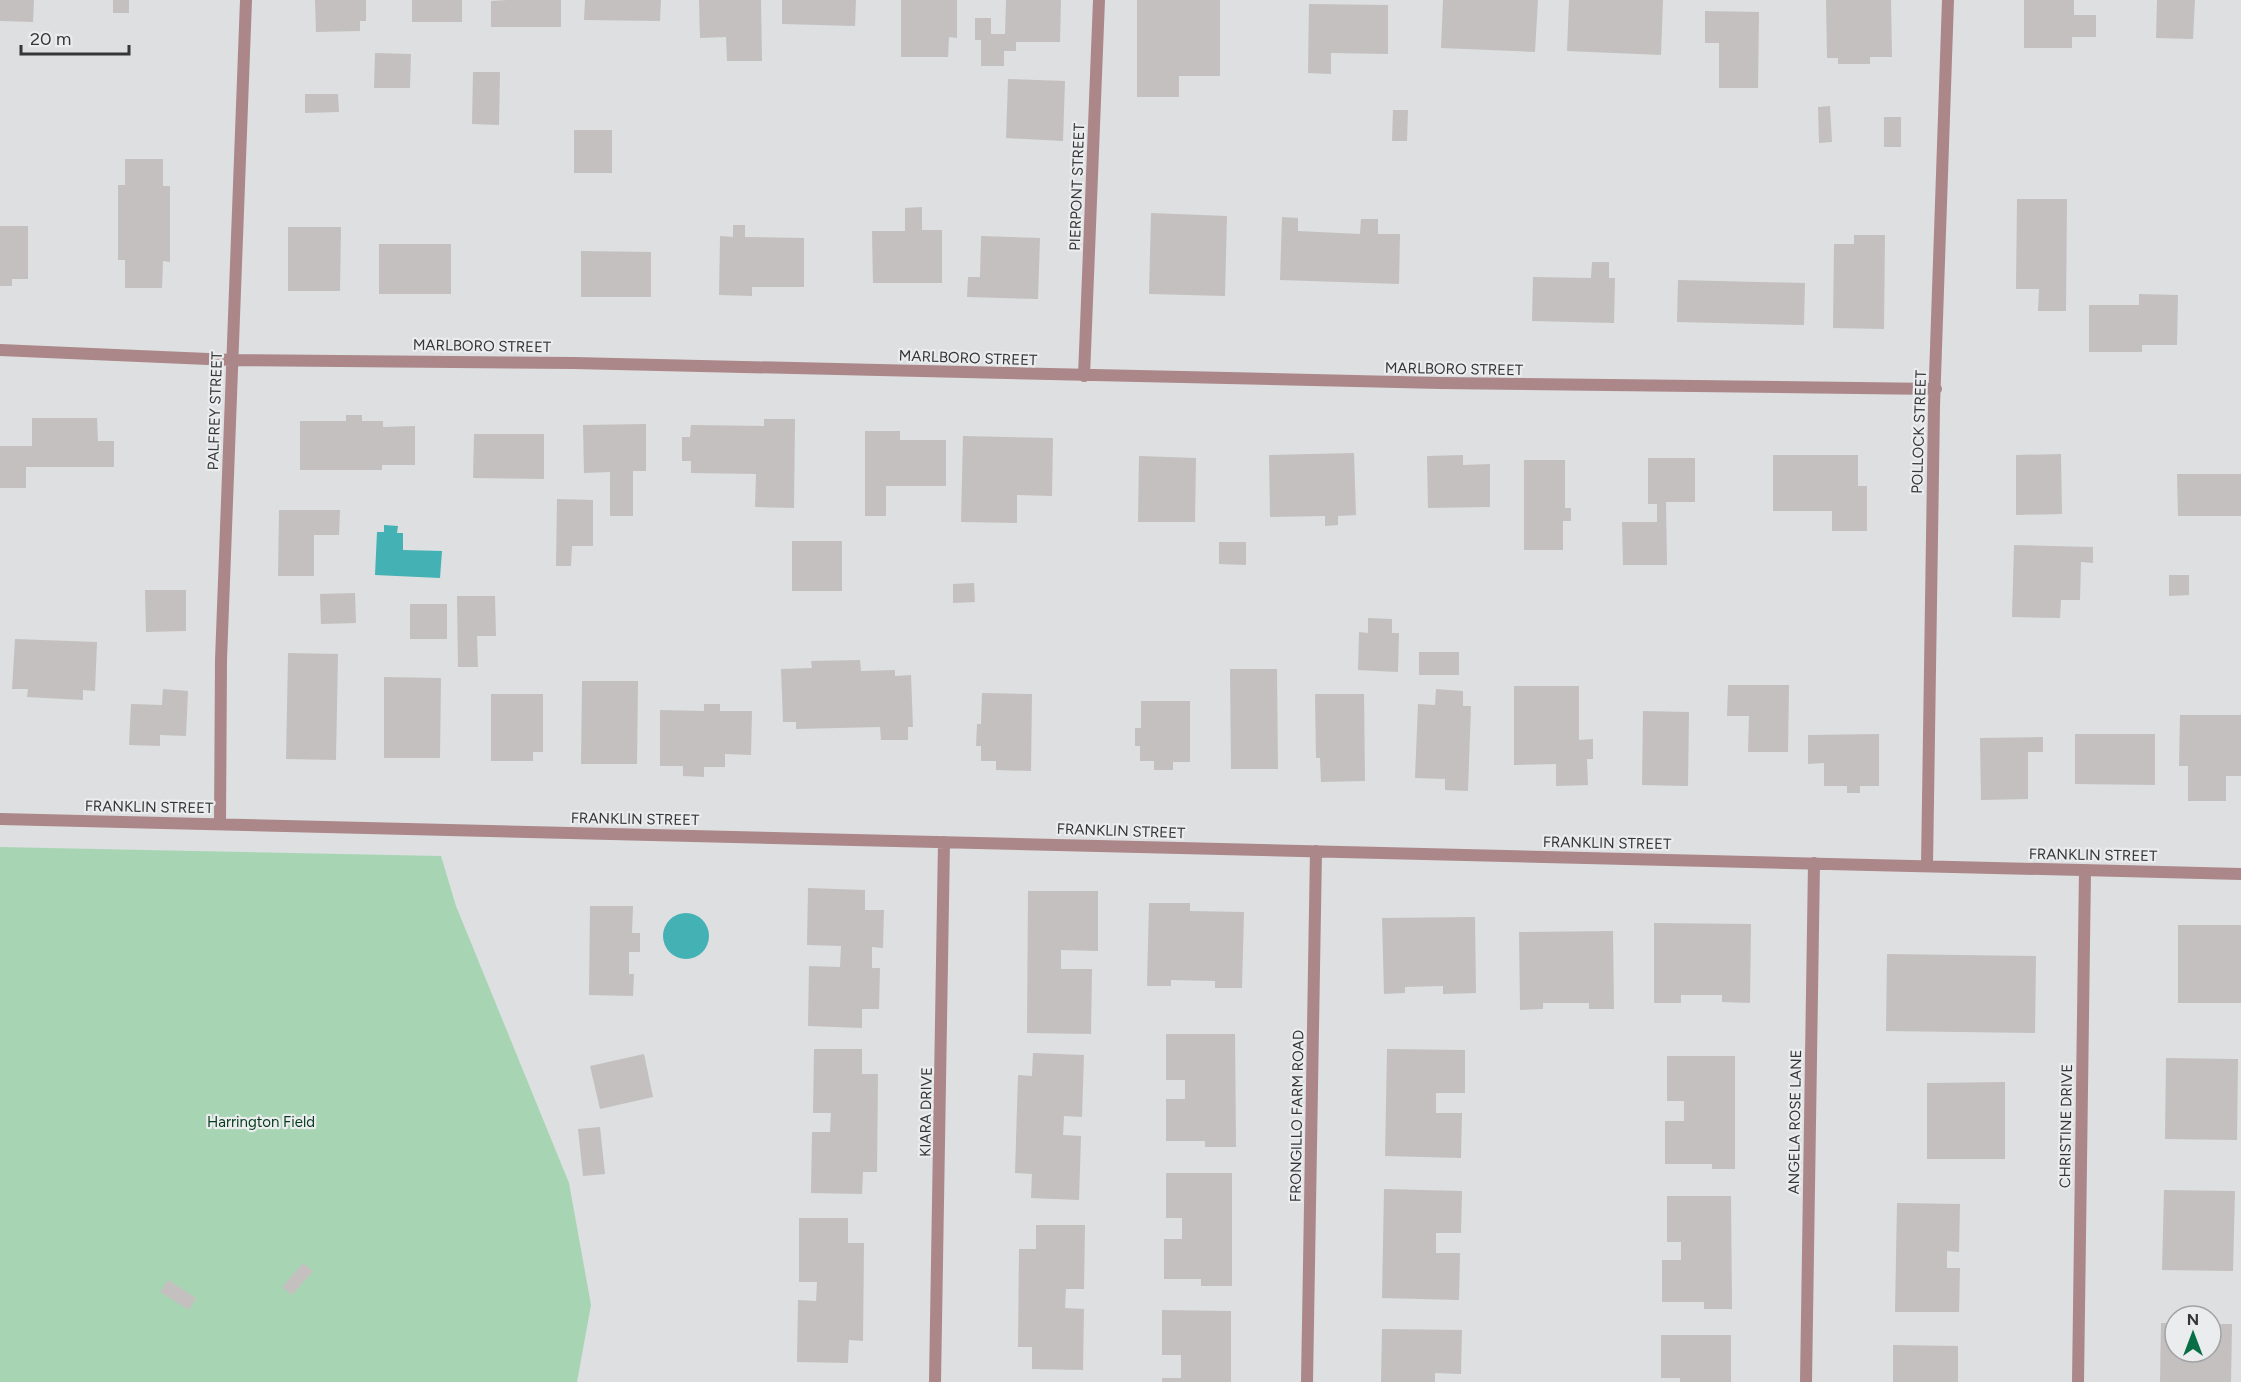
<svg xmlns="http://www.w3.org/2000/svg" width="2241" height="1382" viewBox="0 0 2241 1382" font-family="Figtree,sans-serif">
  <rect width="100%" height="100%" fill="#dddfe1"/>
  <path fill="#a7d5b3" d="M 0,847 L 441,856 L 456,906 L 569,1183 L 591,1305 L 577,1382 L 0,1382 Z"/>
  <path fill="#44b1b4" d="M 384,525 L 398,526 L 397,533 L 403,533 L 403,550 L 442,551 L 440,578 L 375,575 L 377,532 L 384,532 Z
    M663 936a23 23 0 1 1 46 0a23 23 0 1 1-46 0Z"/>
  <path fill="#c4c0bf" d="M 0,0 L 34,0 L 33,22 L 0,21 Z
    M 113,0 L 129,0 L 129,13 L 113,13 Z
    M 315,0 L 366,0 L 366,21 L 360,21 L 360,31 L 316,32 Z
    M 412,0 L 462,0 L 462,22 L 412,22 Z
    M 507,0 L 561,0 L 561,27 L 491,27 L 491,1 Z
    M 585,0 L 661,0 L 660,21 L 584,20 Z
    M 699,0 L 761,0 L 762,61 L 727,61 L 726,37 L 700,38 Z
    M 782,0 L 856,0 L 855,26 L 782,24 Z
    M 901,0 L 957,0 L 957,38 L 949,37 L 948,57 L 901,57 Z
    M 1006,0 L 1061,0 L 1060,42 L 1016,42 L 1016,51 L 1004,51 L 1004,66 L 981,66 L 981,40 L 975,40 L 975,18 L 991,18 L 991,34 L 1005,34 Z
    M 1137,0 L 1220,0 L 1220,76 L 1179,76 L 1179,97 L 1137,97 Z
    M 1443,0 L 1538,0 L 1535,52 L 1441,48 Z
    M 1569,0 L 1663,0 L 1661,55 L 1567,51 Z
    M 1826,0 L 1891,0 L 1892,57 L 1870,57 L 1870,64 L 1838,64 L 1838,58 L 1827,58 Z
    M 2024,0 L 2074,0 L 2074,15 L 2096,15 L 2096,37 L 2072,37 L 2072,48 L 2024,48 Z
    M 2157,0 L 2195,0 L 2193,39 L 2156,38 Z
    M 1309,4 L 1388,5 L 1388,54 L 1331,53 L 1331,74 L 1308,73 Z
    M 1705,11 L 1759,12 L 1758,88 L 1719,88 L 1719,43 L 1705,43 Z
    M 375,53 L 411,54 L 410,88 L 374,88 Z
    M 473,72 L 500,72 L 499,125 L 472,124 Z
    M 1008,79 L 1065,81 L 1063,141 L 1006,138 Z
    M 305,94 L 338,94 L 339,112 L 305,113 Z
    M 1830,106 L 1832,142 L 1819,143 L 1818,107 Z
    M 1393,110 L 1408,110 L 1407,141 L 1392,141 Z
    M 1884,117 L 1901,117 L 1901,147 L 1884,147 Z
    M 574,130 L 612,130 L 612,173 L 574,173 Z
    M 125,159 L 163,159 L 163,186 L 170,186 L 170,262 L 163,261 L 162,288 L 125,288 L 125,260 L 118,260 L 118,185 L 125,185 Z
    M 2017,199 L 2067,199 L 2066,311 L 2038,311 L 2039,289 L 2016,289 Z
    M 922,207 L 922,230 L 942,230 L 942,283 L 873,283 L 872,231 L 905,231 L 905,208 Z
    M 1151,213 L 1227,216 L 1225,296 L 1149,294 Z
    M 1282,217 L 1298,218 L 1298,231 L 1360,234 L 1361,219 L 1378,219 L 1378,234 L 1400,234 L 1399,284 L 1280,280 Z
    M 733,225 L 745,225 L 745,237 L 804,238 L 804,287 L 752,287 L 752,296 L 719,295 L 720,236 L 733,237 Z
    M 0,226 L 28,226 L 28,279 L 12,279 L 12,286 L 0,286 Z
    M 288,227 L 341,227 L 340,291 L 288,291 Z
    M 1854,235 L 1885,235 L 1884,329 L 1833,328 L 1834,244 L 1854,244 Z
    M 981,236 L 1040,238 L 1038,299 L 967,297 L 968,277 L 980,277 Z
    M 379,244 L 451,244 L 451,294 L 379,294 Z
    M 581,251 L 651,252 L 651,297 L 581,297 Z
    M 1592,262 L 1609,262 L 1609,278 L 1615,278 L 1614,323 L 1532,321 L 1533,277 L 1591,278 Z
    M 1678,280 L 1805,283 L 1804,325 L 1677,322 Z
    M 2139,294 L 2178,295 L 2177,345 L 2142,345 L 2142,352 L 2089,352 L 2089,305 L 2139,305 Z
    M 346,415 L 362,415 L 362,421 L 383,421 L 383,427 L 415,426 L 415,465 L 382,465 L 382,470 L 300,470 L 300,421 L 346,421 Z
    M 32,418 L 97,418 L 98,441 L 114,441 L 114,467 L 26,467 L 26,488 L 0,488 L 0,446 L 32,446 Z
    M 764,419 L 795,419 L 794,508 L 755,507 L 756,474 L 691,473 L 691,461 L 682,461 L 682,437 L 690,437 L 691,425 L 764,426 Z
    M 646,424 L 646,471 L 633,471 L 633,516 L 610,516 L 610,472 L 584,473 L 583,425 Z
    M 865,431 L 900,431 L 900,440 L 946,440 L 946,486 L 886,486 L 886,516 L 865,516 Z
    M 474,434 L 544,434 L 544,479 L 473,478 Z
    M 963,436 L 1053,438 L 1052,496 L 1017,495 L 1017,523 L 961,522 Z
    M 1354,453 L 1356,515 L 1338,516 L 1338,525 L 1325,526 L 1325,516 L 1270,517 L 1269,455 Z
    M 2061,454 L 2062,514 L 2016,515 L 2016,455 Z
    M 1463,455 L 1463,465 L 1490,464 L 1490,507 L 1428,508 L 1427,456 Z
    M 1773,455 L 1858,455 L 1858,486 L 1867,486 L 1867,531 L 1832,531 L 1832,511 L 1773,511 Z
    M 1139,456 L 1196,458 L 1195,522 L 1138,522 Z
    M 1648,458 L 1695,458 L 1695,502 L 1666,502 L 1667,565 L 1623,565 L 1622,522 L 1657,522 L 1657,504 L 1648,504 Z
    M 1524,460 L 1565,460 L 1565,508 L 1571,508 L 1571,521 L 1563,521 L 1563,550 L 1524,550 Z
    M 2177,474 L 2241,474 L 2241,516 L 2178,516 Z
    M 557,499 L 593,500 L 593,546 L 572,546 L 571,566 L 556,566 Z
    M 279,510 L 340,510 L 339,535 L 314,535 L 314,576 L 278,576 Z
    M 792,541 L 842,541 L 842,591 L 792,591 Z
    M 1219,542 L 1246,542 L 1246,565 L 1219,564 Z
    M 2014,545 L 2093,547 L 2093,563 L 2081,562 L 2080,600 L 2061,600 L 2060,618 L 2012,617 Z
    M 2169,575 L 2189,575 L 2189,595 L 2169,596 Z
    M 974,583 L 975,602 L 953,603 L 953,584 Z
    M 145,590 L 186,590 L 186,631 L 146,632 Z
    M 355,593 L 356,623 L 321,624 L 320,594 Z
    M 457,596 L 495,596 L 496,636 L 477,636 L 478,667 L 458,667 Z
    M 410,604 L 447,604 L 447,639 L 410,639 Z
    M 1368,618 L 1392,619 L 1392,633 L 1399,633 L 1398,672 L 1358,670 L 1359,632 L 1368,633 Z
    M 15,639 L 97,642 L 95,691 L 83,690 L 83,700 L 27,697 L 28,689 L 12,689 Z
    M 1419,652 L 1459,652 L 1459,675 L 1419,675 Z
    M 288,653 L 338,654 L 336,760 L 286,759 Z
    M 860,660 L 861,671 L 895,670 L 895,676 L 911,675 L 913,727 L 908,727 L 908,740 L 881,740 L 880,727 L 796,729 L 796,722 L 783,722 L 781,669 L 812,668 L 811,661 Z
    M 1230,669 L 1277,669 L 1278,769 L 1231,769 Z
    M 384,677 L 441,678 L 440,758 L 384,758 Z
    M 582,681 L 638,681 L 637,764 L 581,764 Z
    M 1728,685 L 1789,685 L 1788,752 L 1748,752 L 1749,716 L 1727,716 Z
    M 1514,686 L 1579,686 L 1579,740 L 1593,739 L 1593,759 L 1587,759 L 1588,785 L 1556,786 L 1556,764 L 1514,765 Z
    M 163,689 L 188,691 L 186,736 L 160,735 L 160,746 L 129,745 L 131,704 L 162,705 Z
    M 1436,689 L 1463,691 L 1463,706 L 1471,706 L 1468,791 L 1445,790 L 1445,779 L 1415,778 L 1418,704 L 1435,705 Z
    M 982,693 L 1032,694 L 1031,771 L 996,770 L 996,761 L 981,761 L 981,746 L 976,746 L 977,724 L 981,724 Z
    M 491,694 L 543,694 L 543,752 L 533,752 L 533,761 L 491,761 Z
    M 1315,694 L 1364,694 L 1365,781 L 1321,782 L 1320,758 L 1316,758 Z
    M 1141,701 L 1190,701 L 1190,762 L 1173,762 L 1173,770 L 1154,770 L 1154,761 L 1140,761 L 1140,746 L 1135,746 L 1135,728 L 1141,728 Z
    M 704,704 L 720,704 L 720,711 L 752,711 L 751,755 L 725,754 L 725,767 L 704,767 L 704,777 L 683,776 L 683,766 L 660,766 L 660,710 L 704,711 Z
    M 1643,711 L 1689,712 L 1688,786 L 1642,785 Z
    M 2180,715 L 2241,715 L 2241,776 L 2226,776 L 2226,801 L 2188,801 L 2188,766 L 2179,766 Z
    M 1879,734 L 1879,786 L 1860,786 L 1860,793 L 1847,793 L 1847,786 L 1824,786 L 1824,763 L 1808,764 L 1808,735 Z
    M 2075,734 L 2155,734 L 2155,785 L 2075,784 Z
    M 2043,737 L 2043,752 L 2028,752 L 2028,799 L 1981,800 L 1980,738 Z
    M 808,888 L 865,890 L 865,910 L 884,910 L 883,948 L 872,947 L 872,968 L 880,968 L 879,1009 L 862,1009 L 862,1028 L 808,1026 L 809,966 L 840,967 L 841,946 L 807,945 Z
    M 1028,891 L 1098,891 L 1098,951 L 1061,950 L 1061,969 L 1092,969 L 1091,1034 L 1027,1033 Z
    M 1149,903 L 1190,903 L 1190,911 L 1244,912 L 1242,988 L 1215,988 L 1215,981 L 1171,980 L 1171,986 L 1147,986 Z
    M 590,906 L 633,906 L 632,933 L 640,933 L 640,952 L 629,952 L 629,974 L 634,974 L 633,996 L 589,995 Z
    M 1475,917 L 1476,993 L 1443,994 L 1443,986 L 1405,987 L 1405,993 L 1384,994 L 1382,918 Z
    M 1654,923 L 1751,924 L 1750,1003 L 1722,1002 L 1722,995 L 1681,995 L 1681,1003 L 1654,1003 Z
    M 2178,925 L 2241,925 L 2241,1003 L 2178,1003 Z
    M 1613,931 L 1614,1009 L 1589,1009 L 1589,1003 L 1543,1003 L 1543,1009 L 1520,1010 L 1519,932 Z
    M 1887,954 L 2036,956 L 2035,1033 L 1886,1031 Z
    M 1166,1034 L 1235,1034 L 1236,1147 L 1205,1147 L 1205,1141 L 1166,1141 L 1166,1099 L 1185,1099 L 1185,1080 L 1166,1080 Z
    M 814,1049 L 862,1049 L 862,1074 L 878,1074 L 877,1172 L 863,1172 L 862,1194 L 811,1193 L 812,1132 L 830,1132 L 831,1113 L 813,1113 Z
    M 1387,1049 L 1465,1050 L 1465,1093 L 1436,1093 L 1436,1113 L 1462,1113 L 1461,1158 L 1385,1156 Z
    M 1033,1053 L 1084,1055 L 1082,1117 L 1064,1116 L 1063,1135 L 1081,1136 L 1079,1200 L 1031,1198 L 1032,1174 L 1015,1173 L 1018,1075 L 1032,1076 Z
    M 644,1054 L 653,1097 L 600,1109 L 590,1066 Z
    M 1667,1056 L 1735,1056 L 1735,1169 L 1712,1169 L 1712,1164 L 1665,1164 L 1665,1121 L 1684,1121 L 1684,1101 L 1667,1101 Z
    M 2166,1058 L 2238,1059 L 2237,1140 L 2165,1139 Z
    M 2005,1082 L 2005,1159 L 1927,1159 L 1927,1083 Z
    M 600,1127 L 605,1174 L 583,1176 L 578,1129 Z
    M 1166,1173 L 1232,1173 L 1232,1286 L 1201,1286 L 1201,1279 L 1164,1279 L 1164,1239 L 1182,1239 L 1182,1218 L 1166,1218 Z
    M 1384,1189 L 1462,1191 L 1461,1233 L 1436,1233 L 1436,1253 L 1460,1253 L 1459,1300 L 1382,1298 Z
    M 2164,1190 L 2235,1191 L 2233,1271 L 2162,1270 Z
    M 1667,1196 L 1731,1196 L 1732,1309 L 1704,1309 L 1704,1302 L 1662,1302 L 1662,1260 L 1681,1260 L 1681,1242 L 1667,1242 Z
    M 1897,1203 L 1960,1204 L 1959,1252 L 1947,1251 L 1947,1268 L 1960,1268 L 1959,1312 L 1895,1312 Z
    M 799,1218 L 848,1218 L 848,1243 L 864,1243 L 863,1341 L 849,1340 L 848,1363 L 797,1362 L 798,1300 L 816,1301 L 817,1282 L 799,1282 Z
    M 1036,1225 L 1085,1225 L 1084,1289 L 1066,1289 L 1065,1308 L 1084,1309 L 1083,1370 L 1032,1369 L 1032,1347 L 1018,1347 L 1019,1249 L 1036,1249 Z
    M 303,1263 L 313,1271 L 292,1295 L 282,1287 Z
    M 168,1280 L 196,1298 L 189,1310 L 160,1292 Z
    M 1162,1310 L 1231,1311 L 1231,1382 L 1162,1382 L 1162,1378 L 1181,1378 L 1181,1355 L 1162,1355 Z
    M 2161,1323 L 2175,1323 L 2175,1352 L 2211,1352 L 2211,1324 L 2232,1324 L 2231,1382 L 2160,1382 Z
    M 1382,1329 L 1462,1330 L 1461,1374 L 1435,1373 L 1435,1382 L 1381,1382 Z
    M 1661,1335 L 1731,1335 L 1731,1382 L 1680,1382 L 1680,1378 L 1661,1378 Z
    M 1893,1345 L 1958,1346 L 1958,1382 L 1893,1382 Z"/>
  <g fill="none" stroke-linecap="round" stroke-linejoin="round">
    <path stroke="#ab8789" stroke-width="12" d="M 0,350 L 231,360 L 574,363 L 1440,383 L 1936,389
      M 1084,376 L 1099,0
      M 0,819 L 2241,874
      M 220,824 L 221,660 L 246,0
      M 1927,866 L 1934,406 L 1948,0
      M 935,1382 L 944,842
      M 1307,1382 L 1316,851
      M 1806,1382 L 1814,863
      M 2078,1382 L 2085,870"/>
  </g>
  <g text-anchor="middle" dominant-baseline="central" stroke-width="4.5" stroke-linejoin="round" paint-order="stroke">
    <g font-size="15" fill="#353637" stroke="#eaecee">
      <text transform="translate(1077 187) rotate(-88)">PIERPONT STREET</text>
      <text transform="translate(482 346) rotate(1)">MARLBORO STREET</text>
      <text transform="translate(968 358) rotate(2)">MARLBORO STREET</text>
      <text transform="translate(1454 369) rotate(1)">MARLBORO STREET</text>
      <text transform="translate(215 411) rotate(-88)">PALFREY STREET</text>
      <text transform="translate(1919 432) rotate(-88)">POLLOCK STREET</text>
      <text transform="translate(149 807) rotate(1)">FRANKLIN STREET</text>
      <text transform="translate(635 819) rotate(1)">FRANKLIN STREET</text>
      <text transform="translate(1121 831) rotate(2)">FRANKLIN STREET</text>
      <text transform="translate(1607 843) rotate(1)">FRANKLIN STREET</text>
      <text transform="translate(2093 855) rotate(1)">FRANKLIN STREET</text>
      <text transform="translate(926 1112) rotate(-89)">KIARA DRIVE</text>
      <text transform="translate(1297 1116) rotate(-89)">FRONGILLO FARM ROAD</text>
      <text transform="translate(1795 1122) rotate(-89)">ANGELA ROSE LANE</text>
      <text transform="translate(2066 1126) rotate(-89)">CHRISTINE DRIVE</text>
    </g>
    <g font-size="15" fill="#053b1c" stroke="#eaecee">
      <text x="261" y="1122">Harrington Field</text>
    </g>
  </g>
  <g transform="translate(2193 1334)"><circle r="28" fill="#eaecee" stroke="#a2a3a5" stroke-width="1.5"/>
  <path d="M0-4.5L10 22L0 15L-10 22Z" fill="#076e45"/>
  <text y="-9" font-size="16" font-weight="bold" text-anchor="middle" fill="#353637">N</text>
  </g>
  <path d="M21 45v9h108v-9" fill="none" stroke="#353637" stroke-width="3"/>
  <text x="30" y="45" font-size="18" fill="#353637" stroke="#eaecee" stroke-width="4.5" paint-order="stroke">20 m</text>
</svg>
